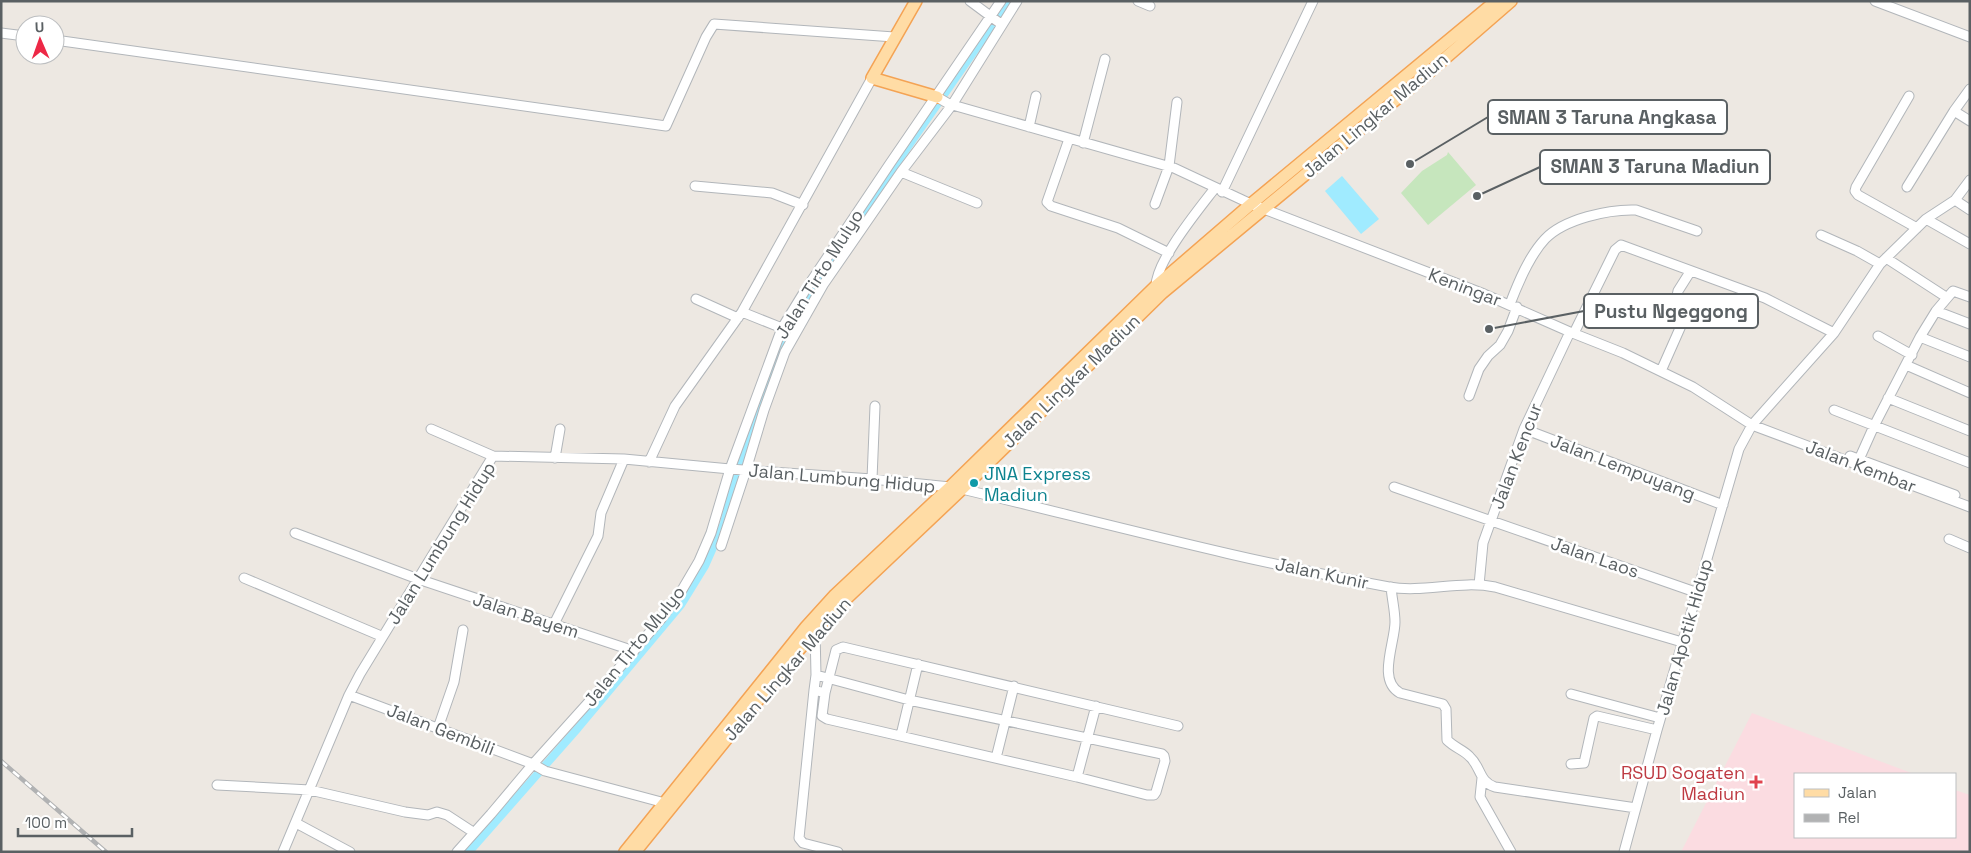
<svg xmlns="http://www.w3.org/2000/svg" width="1971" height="853" viewBox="0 0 1971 853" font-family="'Space Grotesk',sans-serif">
  <rect width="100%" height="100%" fill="#ede8e2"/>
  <path fill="#fbdce1" d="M 1752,713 L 1914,774 L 1795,774 L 1795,837 L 1955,837 L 1955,790 L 1970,795 L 1970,852 L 1681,852 Z"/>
  <path fill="#c6e6bd" d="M 1448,152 L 1476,185 L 1428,225 L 1401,193 L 1422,171 L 1447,155 Z"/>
  <path fill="#a0ebff" d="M 1342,176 L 1379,219 L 1361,234 L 1325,191 Z"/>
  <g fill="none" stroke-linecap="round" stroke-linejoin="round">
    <path stroke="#a0ebff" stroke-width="8" d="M 896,164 L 1009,1
      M 469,852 L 578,728 L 681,605 L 705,566 L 724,523 L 740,459 L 763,392 L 783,343 L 798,314 L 899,161"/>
    <g stroke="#b2b6ba" stroke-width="11">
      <path id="minor" d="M 970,1 L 1001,24
        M 1138,1 L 1150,6
        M 1875,1 L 1970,37
        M 1,33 L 25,36
        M 55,40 L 666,126 L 706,37 L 714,24 L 894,37
        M 1909,96 L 1856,187 L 1855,191 L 1858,195 L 1917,228
        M 937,97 L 949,104 L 1174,168 L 1251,204 L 1484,294 L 1570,332 L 1623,353 L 1693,387 L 1752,425 L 1970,507
        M 1954,111 L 1970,89
        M 1029,127 L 1036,96
        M 1069,139 L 1047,202 L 1051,206 L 1118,228 L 1169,253
        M 1083,143 L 1105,59
        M 901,172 L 977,203
        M 695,186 L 772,193 L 803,205
        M 1907,187 L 1954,111 L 1970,121
        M 1222,192 L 1313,1
        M 1955,200 L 1970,210
        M 1155,204 L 1169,166 L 1177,102
        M 1926,219 L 1970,244
        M 1821,235 L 1857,251 L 1880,264
        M 1886,258 L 1946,297
        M 1156,287 C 1155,262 1199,209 1215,188
        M 696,299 L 738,318
        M 1510,304 C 1518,283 1529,256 1545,239 C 1564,219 1609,209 1636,210 L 1697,231
        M 1936,311 L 1970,324
        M 742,312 L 782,328
        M 1574,333 L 1615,250 L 1621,245 L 1765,298 L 1834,333
        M 1878,336 L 1912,355
        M 1920,337 L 1970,357
        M 1906,365 L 1970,393
        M 1661,371 L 1688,310 L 1687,303 L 1677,296 L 1678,291 L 1690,272
        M 1469,396 L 1479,369 L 1488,356 L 1500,345 L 1508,331 L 1517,307
        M 1888,398 L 1970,431
        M 1834,410 L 1970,463
        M 431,429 L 493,456
        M 1524,429 L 1723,505
        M 1850,456 L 1955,495
        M 555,458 L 560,429
        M 649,462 L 675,406 L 742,312 L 872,78
        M 1857,464 L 1874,426 L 1920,337 L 1936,311 L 1953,291 L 1970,297
        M 872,479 L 875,406
        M 1394,487 L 1698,593
        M 962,489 C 1104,523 1245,561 1389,587 C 1424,593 1460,580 1495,587 L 1682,642
        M 295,533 L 418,579 L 634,651
        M 1949,539 L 1970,548
        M 721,546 L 746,470 L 764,410 L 785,352 L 823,285 L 901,172 L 952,105 L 1017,1
        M 244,578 L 381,636
        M 1479,585 L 1483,543 L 1524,429 L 1570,332
        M 1391,587 C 1392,599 1395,611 1395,622 C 1395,643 1377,680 1400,693 L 1443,704 L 1446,709 L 1447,740 C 1455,748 1464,750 1470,757 C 1481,767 1479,782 1495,787 L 1636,808
        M 554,624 L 598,536 L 601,513 L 624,459
        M 815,630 L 816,675
        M 816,675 L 909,700 L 1162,754 L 1164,756 L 1165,761 L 1156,792 L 1154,795 L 1147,795 L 1077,777 L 827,719 L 822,716 L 825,693 L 814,690 Z
        M 814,690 L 799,838 L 803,843 L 838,852
        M 825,693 L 836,650 L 843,647 L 1178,726
        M 1571,694 L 1660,718
        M 349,695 L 533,764 L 545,771 L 665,803
        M 438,728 L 454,682 L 463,630
        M 901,735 L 918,664
        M 996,758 L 1014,686
        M 1571,764 L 1584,763 L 1594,718 L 1597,716 L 1657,730
        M 1077,777 L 1096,706
        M 1482,778 L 1480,797 L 1511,852
        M 217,785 L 310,790 L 405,812 L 428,815 L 437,812 L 447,815 L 473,832
        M 296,823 L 350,852
        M 283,852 L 349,695 L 360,674 L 493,456 L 624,459 L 730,469 L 872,479 L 950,487
        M 457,852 L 491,814 L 533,764 L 614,674 L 661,619 L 682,590 L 699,561 L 711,533 L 730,469 L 782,328 L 806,289 L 889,165 L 1001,1
        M 1624,852 L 1657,730 L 1739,449 L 1752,425 L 1834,333 L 1880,264 L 1926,219 L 1955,200 L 1970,180"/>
    </g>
    <g stroke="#f4a354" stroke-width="14">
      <path id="major" d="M 916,1 L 872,78 L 937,97
        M 625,852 L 806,627 L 835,595 L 950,487 L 1156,286 L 1251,204 L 1496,1
        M 635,852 L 797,652 L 829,615 L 962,489 L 1162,293 L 1435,67 L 1511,1"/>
    </g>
    <use href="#minor" stroke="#fff" stroke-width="9"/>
    <use href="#major" stroke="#ffdca5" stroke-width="11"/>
    <g stroke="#b1b2b3" stroke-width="4.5">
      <path id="rail" d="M 1,761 L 106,852"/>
    </g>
    <use href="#rail" stroke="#fff" stroke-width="2.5" stroke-dasharray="8" stroke-linecap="butt"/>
  </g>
  <circle fill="#0f9aa8" stroke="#fff" stroke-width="2" cx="974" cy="483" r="5"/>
  <path fill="#e0444e" stroke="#fff" stroke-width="2" d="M1753.5 774.5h5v5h5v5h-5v5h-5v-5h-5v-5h5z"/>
  <g text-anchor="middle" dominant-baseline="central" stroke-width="5" stroke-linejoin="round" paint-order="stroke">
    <g font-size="18" fill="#5a6063" stroke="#fff">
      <text transform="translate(1375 115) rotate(-40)">Jalan Lingkar Madiun</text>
      <text transform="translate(819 274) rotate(-58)">Jalan Tirto Mulyo</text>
      <text transform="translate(1465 287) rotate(21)">Keningar</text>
      <text transform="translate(1071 381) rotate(-44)">Jalan Lingkar Madiun</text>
      <text transform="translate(1516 456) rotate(-69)">Jalan Kencur</text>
      <text transform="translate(1861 466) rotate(21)">Jalan Kembar</text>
      <text transform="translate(1623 467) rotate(21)">Jalan Lempuyang</text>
      <text transform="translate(842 478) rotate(5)">Jalan Lumbung Hidup</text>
      <text transform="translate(441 543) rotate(-58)">Jalan Lumbung Hidup</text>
      <text transform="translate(1595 557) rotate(19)">Jalan Laos</text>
      <text transform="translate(1322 573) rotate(12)">Jalan Kunir</text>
      <text transform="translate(526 615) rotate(18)">Jalan Bayem</text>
      <text transform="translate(1684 637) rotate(-74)">Jalan Apotik Hidup</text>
      <text transform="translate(634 646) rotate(-51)">Jalan Tirto Mulyo</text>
      <text transform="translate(787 669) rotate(-49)">Jalan Lingkar Madiun</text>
      <text transform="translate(441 729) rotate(21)">Jalan Gembili</text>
    </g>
    <g font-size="18" fill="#0d838f" stroke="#fff" text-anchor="start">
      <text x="984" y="473">JNA Express<tspan x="984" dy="21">Madiun</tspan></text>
    </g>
    <g font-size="18" fill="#be3a42" stroke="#fff" text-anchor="end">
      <text x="1745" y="772">RSUD Sogaten<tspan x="1745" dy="21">Madiun</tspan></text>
    </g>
  </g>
  <path fill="none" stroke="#5a6063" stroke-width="2" d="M1410 164L1488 117M1477 196L1540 167M1489 329L1584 311"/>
  <g fill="#5a6063" stroke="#fff" stroke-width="2">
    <circle cx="1410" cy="164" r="5"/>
    <circle cx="1477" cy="196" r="5"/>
    <circle cx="1489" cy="329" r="5"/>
  </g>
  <g fill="#fff" stroke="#5a6063" stroke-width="2">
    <rect x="1488" y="100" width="239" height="34" rx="5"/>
    <rect x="1540" y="150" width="230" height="34" rx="5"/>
    <rect x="1584" y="294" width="174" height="34" rx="5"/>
  </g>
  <g font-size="19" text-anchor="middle" font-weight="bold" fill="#5a6063">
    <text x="1607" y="124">SMAN 3 Taruna Angkasa</text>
    <text x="1655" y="173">SMAN 3 Taruna Madiun</text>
    <text x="1671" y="318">Pustu Ngeggong</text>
  </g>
  <rect width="1971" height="853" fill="none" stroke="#5a6063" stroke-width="5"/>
  <rect x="1794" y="773" width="162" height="65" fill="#ffffff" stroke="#bdbfc1"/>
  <rect x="1804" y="789" width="25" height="8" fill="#ffdca5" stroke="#bdbfc1"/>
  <text x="1838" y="798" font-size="15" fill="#5a6063">Jalan</text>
  <rect x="1804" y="814" width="25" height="8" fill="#b1b2b3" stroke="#bdbfc1"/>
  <text x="1838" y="823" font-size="15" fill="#5a6063">Rel</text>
  <g transform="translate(40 40) rotate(358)"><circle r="24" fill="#ffffff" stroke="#bdbfc1"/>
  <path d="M0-4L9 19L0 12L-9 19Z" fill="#ed2846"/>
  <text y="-8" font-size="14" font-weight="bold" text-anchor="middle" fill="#5a6063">U</text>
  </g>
  <path d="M18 828v8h114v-8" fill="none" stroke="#5a6063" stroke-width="2.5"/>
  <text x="25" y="828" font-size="15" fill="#5a6063" stroke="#ffffff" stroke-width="4" paint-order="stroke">100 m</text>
</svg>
